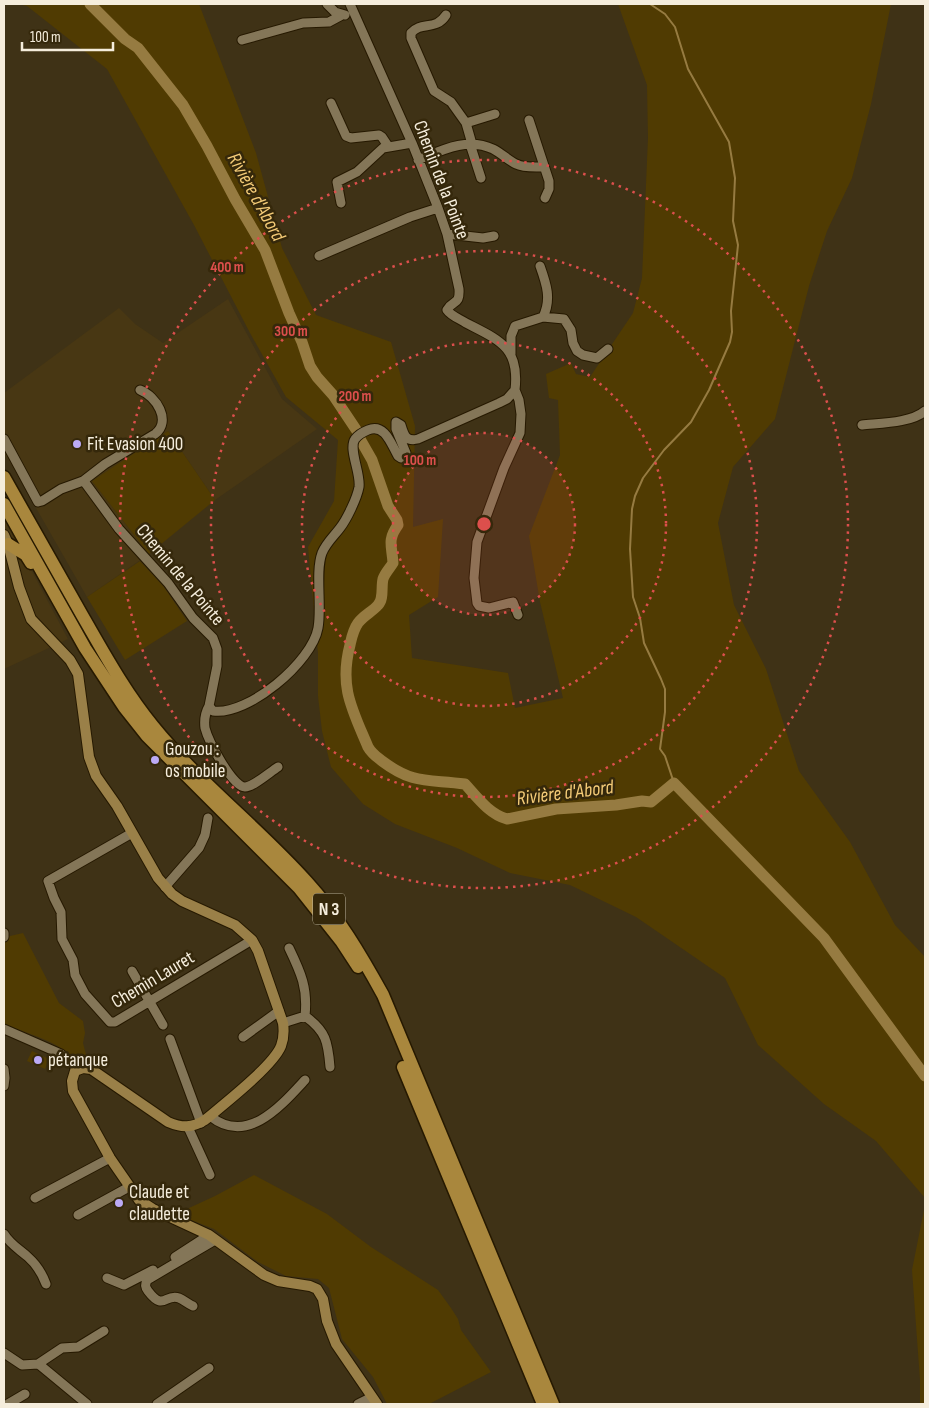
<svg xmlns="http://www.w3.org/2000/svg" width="929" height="1408" viewBox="0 0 929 1408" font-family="'Sofia Sans Condensed',sans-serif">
  <rect width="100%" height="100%" fill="#3f3216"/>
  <path fill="#483713" d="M 228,299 L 282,399 L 317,429 L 215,500 L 168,431 L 92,481 L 149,554 L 87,597 L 4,452 L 4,393 L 119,308 L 135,324 L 163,343 Z
    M 4,519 L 68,639 L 4,669 Z"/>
  <path fill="#503b02" d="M 18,4 L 199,4 L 256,153 L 282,248 L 316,315 L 391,342 L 415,426 L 413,527 L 443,519 L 438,597 L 409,615 L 412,658 L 508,673 L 515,708 L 563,698 L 540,602 L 529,536 L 560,455 L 558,400 L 549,398 L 546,374 L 571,363 L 576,374 L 590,377 L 633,313 L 642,278 L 648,138 L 647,85 L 618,4 L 891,4 L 871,104 L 852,178 L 827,231 L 809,286 L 775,419 L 733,467 L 718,523 L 734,605 L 766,669 L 799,771 L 850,842 L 895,925 L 925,957 L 925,1198 L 876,1141 L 824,1104 L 758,1045 L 725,978 L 636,917 L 570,885 L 510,873 L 457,848 L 395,824 L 363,804 L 331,767 L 322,731 L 318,696 L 318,653 L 308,547 L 334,501 L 338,440 L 286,397 L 250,333 L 194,225 L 107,69 L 27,6 Z
    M 168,431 L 215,500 L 149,554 L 92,481 Z
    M 140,561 L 164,587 L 187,621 L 125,660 L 87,597 Z
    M 4,933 L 10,936 L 23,933 L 59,1003 L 83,1021 L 85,1033 L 83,1043 L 88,1062 L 80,1065 C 63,1042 30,1035 4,1024 Z
    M 32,1051 L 49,1059 L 45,1069 L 27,1061 Z
    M 254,1175 L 327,1214 L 371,1247 L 438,1290 L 451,1308 L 458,1319 L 461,1330 L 491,1372 L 429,1404 L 387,1404 L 373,1377 L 342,1339 L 329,1288 L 318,1279 L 286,1276 L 258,1262 L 214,1229 L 176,1214 L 215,1196 Z
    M 925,1205 L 925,1404 L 920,1404 L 920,1380 L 912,1270 Z"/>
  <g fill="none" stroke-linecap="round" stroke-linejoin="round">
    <path stroke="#967b41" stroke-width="2" d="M 650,4 L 665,14 L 675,27 L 688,69 L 729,142 L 735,178 L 733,221 L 738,245 L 731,311 L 732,332 L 730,342 L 709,390 L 691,422 L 664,450 L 643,478 L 635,496 L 632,509 L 630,549 L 633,597 L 640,618 L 644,643 L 661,679 L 665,689 L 665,712 L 660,749 L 665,756 L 674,783"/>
    <path stroke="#967b41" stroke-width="11" d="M 90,4 L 125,39 L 138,48 L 183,105 L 207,146 L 235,199 L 265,250 L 289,313 L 302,342 L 310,366 L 317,377 L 333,395 L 357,431
      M 360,439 L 372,460 L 388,506 L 397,520 L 398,525 C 387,540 392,546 393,563 C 390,568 385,573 383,579 C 381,587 384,599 378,605 C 372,612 364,615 358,623 C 353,630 352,636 350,645 C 339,687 352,709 368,747 C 372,754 377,757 382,761 C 414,785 428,779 465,784 C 477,797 489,814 507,819 L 556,809 L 616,805 L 642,801 L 651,802 L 674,783 L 824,938 L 925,1076"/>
    <g stroke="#261900" stroke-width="11">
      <path id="minor" d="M 327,4 L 335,12 L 345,15
        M 446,15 C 436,31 421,21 411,33 L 411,38 L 434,91 L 451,102 L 466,123
        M 242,40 L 303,23 L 329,22 L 342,15
        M 331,103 L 346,136 L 351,138 L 379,135 L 382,137 L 388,146
        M 529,120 L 549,181 L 549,189 L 545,198
        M 470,144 L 481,178
        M 472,144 L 466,123 L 495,114
        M 418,160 C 442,150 467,137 493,149 C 501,153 508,160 516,164 C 524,168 535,167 543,167
        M 341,203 L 337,182 L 357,172 L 383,148 L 412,143
        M 447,234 L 483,238 L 494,236
        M 319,256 L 410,217 L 438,208
        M 543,317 L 564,319 L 571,330 L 573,343 L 577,351 L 583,355 L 597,358 L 608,349
        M 511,354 L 511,336 L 515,326 L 543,317 C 552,299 546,283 540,266
        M 515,390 L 519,400 L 521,414 L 520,433 L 504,468 L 477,542 L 474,578 L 477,603 L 479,606 L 489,608 L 513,602 L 518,615
        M 862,425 C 880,423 911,423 925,411
        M 4,439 L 38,502 L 42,501 L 61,489 L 83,481 L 86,484 L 119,529 L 168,583 L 193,618 L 213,638 L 217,649 L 217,666 L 209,706 C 205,713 204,720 205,728 C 208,740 232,787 245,787 C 253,787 270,772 278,767
        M 83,481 L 105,464 L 155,434 C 172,421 156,396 140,390
        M 209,706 L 213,711 C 248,716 312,662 318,628 C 322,606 315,572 322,553 C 326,543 334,536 340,528 C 347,519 357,498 359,487 C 361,473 348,449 355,439 C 358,435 363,432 368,430 C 385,423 391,444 398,456 L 401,458 L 405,458 L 406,453 L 396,429 L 396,422 L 401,425 C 404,435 406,442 418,439 L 499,403 L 507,399 L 515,390 C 520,347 499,340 466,323 C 460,319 451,316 447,310 C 453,299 460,306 459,289 L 447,234 L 438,208 L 412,143 L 350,4
        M 132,833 L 48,881 L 54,898 L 61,912 L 62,939 L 73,960 L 75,975 L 85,994 L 110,1022 L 115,1022 L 252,940
        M 165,887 L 199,848 L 205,835 L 208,818
        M 4,933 L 4,937
        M 289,948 C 301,973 308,988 305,1016 C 326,1031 328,1042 330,1067
        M 132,971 L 163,1025
        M 283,1023 L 305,1016
        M 4,1029 L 61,1054 L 78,1069
        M 243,1037 L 279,1011
        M 170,1039 L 201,1123
        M 4,1069 L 5,1078 L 4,1086
        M 210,1116 C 247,1146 281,1106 305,1080
        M 188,1127 L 210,1175
        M 35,1198 L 110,1158
        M 78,1215 L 129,1187
        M 4,1234 C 10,1244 19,1249 28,1257 C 37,1265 42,1273 46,1284
        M 175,1257 L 209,1235
        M 107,1278 L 124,1285 L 153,1270
        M 193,1306 C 188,1304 184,1300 179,1298 C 165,1293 164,1312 148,1291 C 145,1287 145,1285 147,1280 L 215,1240
        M 4,1353 L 22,1365 L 38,1364 L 41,1366 L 87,1404
        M 38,1364 L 62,1348 L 78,1347 L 104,1331
        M 8,1404 L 25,1394
        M 157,1404 L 209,1368
        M 358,1404 L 372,1397"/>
    </g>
    <g stroke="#261900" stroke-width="12">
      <path id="major" d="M 4,535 L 8,544 L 19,587 L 31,619 L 70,660 L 78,674 L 89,757 L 96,776 L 117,806 L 158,878 L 172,894 L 182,901 L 235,925 L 252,940 L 258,951 L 283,1023 C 284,1030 284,1038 281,1046 C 273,1066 224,1104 205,1120 C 192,1128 182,1128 168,1122 L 91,1069 L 83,1068 L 75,1071 L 72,1081 L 73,1091 L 110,1158 L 139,1200 L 153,1209 L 209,1235 L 264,1275 L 278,1281 L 310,1286 L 317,1289 L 323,1299 L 327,1321 L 336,1344 L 377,1404"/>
    </g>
    <g stroke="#261900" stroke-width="15">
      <path id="highway" d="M 4,477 C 30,523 56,569 82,615 C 104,653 125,692 153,726 C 199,783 259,828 307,882 C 338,916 361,955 383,995 L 553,1404
        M 4,504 L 85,648 L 124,707 L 147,736 L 299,888 L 341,941 L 358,967
        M 8,544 L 26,555 L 31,563
        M 403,1067 L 543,1404"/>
    </g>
    <use href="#minor" stroke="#847658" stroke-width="9"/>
    <use href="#major" stroke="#9a8048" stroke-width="10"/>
    <use href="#highway" stroke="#a9873d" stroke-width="12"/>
  </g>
  <circle cx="484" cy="524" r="91" fill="#dc4f4c" fill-opacity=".12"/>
  <g fill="none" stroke="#dc4f4c" stroke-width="2.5" stroke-dasharray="2.5 5">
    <circle cx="484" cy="524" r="91"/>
    <circle cx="484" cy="524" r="182"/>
    <circle cx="484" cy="524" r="273"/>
    <circle cx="484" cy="524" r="364"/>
  </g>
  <g fill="#bcaaf6" stroke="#35280b" stroke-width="2">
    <circle cx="77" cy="444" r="5"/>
    <circle cx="155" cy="760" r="5"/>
    <circle cx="38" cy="1060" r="5"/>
    <circle cx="119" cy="1203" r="5"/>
  </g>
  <g text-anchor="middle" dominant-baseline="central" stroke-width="5" stroke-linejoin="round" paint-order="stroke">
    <rect fill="#35280b" stroke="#bbb29d" stroke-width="1" x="313" y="893.5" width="32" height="31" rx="4"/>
    <g font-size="18" font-weight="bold" fill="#f5eddc">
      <text x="329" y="909">N 3</text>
    </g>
    <g font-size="19" fill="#f5eddc" stroke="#35280b">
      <text transform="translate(441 180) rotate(69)">Chemin de la Pointe</text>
      <text transform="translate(180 575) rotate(50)">Chemin de la Pointe</text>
      <text transform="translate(153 980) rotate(-31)">Chemin Lauret</text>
    </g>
    <g font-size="19" fill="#f5eddc" stroke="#35280b" text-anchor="start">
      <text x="87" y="444">Fit Evasion 400</text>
      <text x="165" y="749">Gouzou :<tspan x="165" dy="22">os mobile</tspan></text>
      <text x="48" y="1060">pétanque</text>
      <text x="129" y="1192">Claude et<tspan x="129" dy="22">claudette</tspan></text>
    </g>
    <g font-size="20" font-style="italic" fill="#f4cb77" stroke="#35280b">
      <text transform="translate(256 197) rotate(61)">Rivière d'Abord</text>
      <text transform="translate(565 793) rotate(-7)">Rivière d'Abord</text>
    </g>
  </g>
  <circle cx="484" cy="524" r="8" fill="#dc4f4c" stroke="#35280b" stroke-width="2.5"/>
  <g font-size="15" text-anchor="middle" font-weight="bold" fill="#dc4f4c" stroke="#35280b" stroke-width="5" stroke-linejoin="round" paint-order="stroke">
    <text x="227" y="272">400 m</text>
    <text x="291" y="336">300 m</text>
    <text x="355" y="401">200 m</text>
    <text x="420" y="465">100 m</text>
  </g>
  <rect width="929" height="1408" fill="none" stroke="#f5eddc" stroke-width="10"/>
  <path d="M22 42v8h91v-8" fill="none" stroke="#f5eddc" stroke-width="2.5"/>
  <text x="30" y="42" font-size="15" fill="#f5eddc" stroke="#35280b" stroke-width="4" paint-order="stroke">100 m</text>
</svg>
